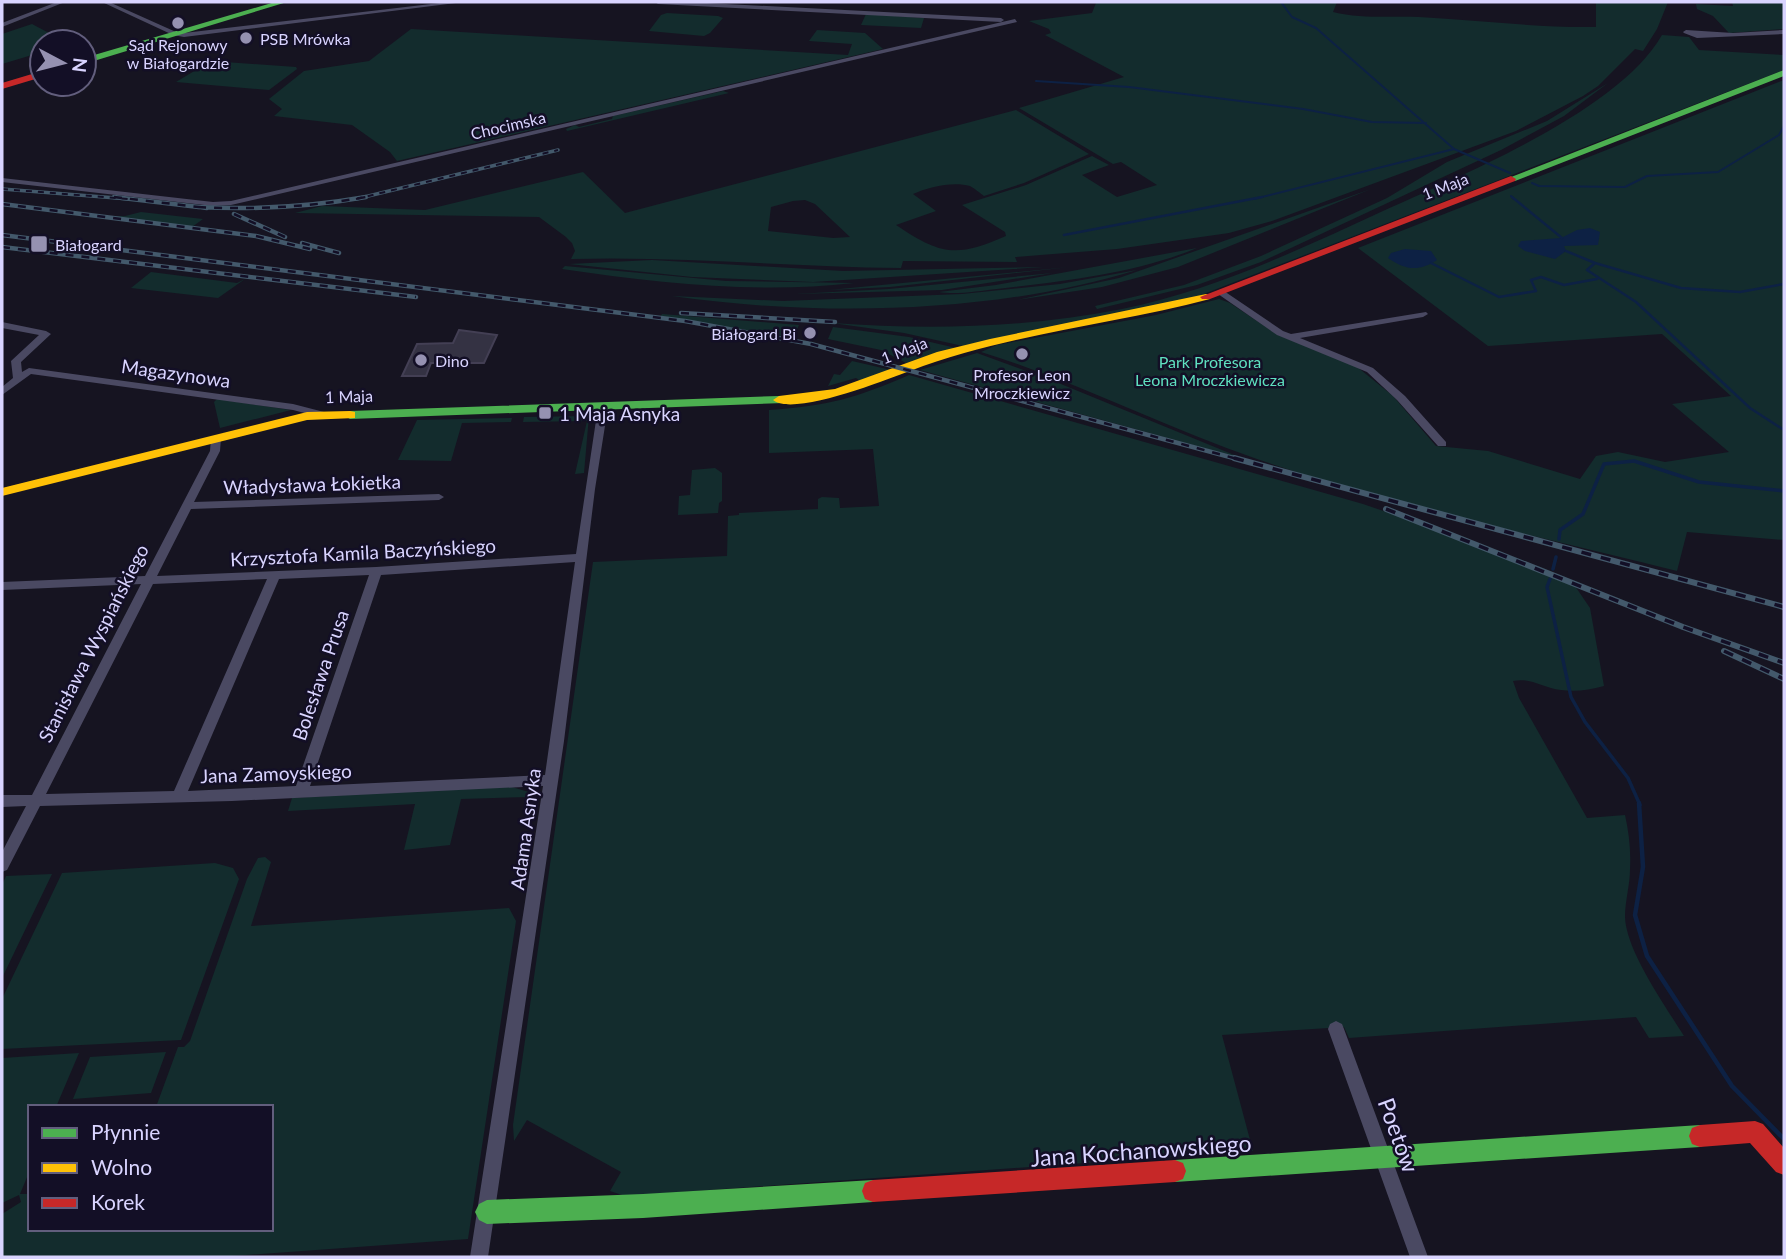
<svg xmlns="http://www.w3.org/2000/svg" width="1786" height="1259" viewBox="0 0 1786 1259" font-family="Lato,sans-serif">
  <rect width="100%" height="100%" fill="#161421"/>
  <path fill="#132c2d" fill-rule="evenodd" d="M 1091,2 L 1337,2 L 1333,12 C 1361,19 1390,16 1419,17 C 1478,20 1537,28 1596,27 L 1596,2 L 1668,2 L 1657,29 L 1643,51 L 1635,49 L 1598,86 L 1583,96 L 1516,131 L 1272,221 L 1229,233 L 1117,249 L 1015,257 L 1017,262 L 903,261 L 901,268 C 791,267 682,256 571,259 L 575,251 L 572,243 L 566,237 L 539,217 L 295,213 L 322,206 L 425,210 L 583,172 L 625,213 L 1016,110 L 1089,154 L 1024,183 L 984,196 C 980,193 974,188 970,186 C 953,181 928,187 913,194 L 936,211 L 896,225 C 941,255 956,258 1006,236 L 1005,232 L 962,205 L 1026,185 L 1092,156 L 1109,165 L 1082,175 L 1117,197 L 1157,185 L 1121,162 L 1113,164 L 1019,108 L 1124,77 L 1045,35 L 1051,33 L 1049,29 L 1029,21 L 1092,13 L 1096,3 ZM 805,200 L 815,204 L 850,237 L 833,238 L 768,231 L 771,207 L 793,201 Z
    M 1732,2 L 1784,2 L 1784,29 L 1729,33 L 1713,16 L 1697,9 L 1696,4 L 1733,6 Z
    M 667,13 L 718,16 L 723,18 L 710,33 L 704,36 L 649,31 L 661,15 Z
    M 866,14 L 924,18 L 921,28 L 861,25 Z
    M 32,24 L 66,42 L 42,42 L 42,52 L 2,64 L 2,34 Z
    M 411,29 L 848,55 L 852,44 L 809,41 L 817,30 L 865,33 L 883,49 L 397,161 L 390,152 L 352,125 L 274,116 L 282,109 L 269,99 L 304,71 L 369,61 Z
    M 1662,35 L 1689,37 L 1699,50 L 1784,55 L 1784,70 L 1188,300 L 963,346 L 904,333 L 832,323 C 929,330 1026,328 1122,309 C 1215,290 1298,250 1383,211 C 1462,175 1619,111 1662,35 Z
    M 211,61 L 296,67 L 297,69 L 269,90 L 176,82 Z
    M 1784,80 L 1784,540 L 1687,532 L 1677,571 C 1537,536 1394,506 1257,459 C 1164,427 1076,381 981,352 L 997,345 L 1156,315 L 1219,299 L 1230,303 L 1278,335 L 1356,366 L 1393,396 L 1436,446 L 1488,451 L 1580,479 L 1596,456 L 1618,452 L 1665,462 L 1729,452 L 1672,404 L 1731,396 L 1662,334 L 1488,346 L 1358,248 Z
    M 1608,83 L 1564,116 L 1501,150 L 1261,262 L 1197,285 L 1097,309 L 1095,306 L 1184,285 L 1261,256 L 1387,198 L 1447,162 L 1547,121 Z
    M 723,91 L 729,93 L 567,131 L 566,129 L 575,125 L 579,127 L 612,119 L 613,116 Z
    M 1371,189 L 1178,267 L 1102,287 L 1017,300 L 1119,278 Z
    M 141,212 L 203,219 L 192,227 L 104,216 L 125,216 Z
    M 1197,248 C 1134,274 1064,281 997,289 C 979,291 956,295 939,292 L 996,285 Z
    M 652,260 L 843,271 L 1044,267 L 813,282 L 692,277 L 569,264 Z
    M 565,266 L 726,281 L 854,283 C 758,294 658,283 562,269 Z
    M 1070,267 L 890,287 L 829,290 Z
    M 1137,270 C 994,314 819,317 672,296 L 783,301 L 962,294 L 1060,284 Z
    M 151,272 L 237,283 L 245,279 L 218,298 L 131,288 Z
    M 1053,273 L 942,290 L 795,294 L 889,289 Z
    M 662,314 L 799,325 L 793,338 L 661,316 Z
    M 833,327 L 909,337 L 956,348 L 906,363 L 881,350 L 828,339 Z
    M 977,353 L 1056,382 L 1244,459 L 920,370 Z
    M 852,361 L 891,370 L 862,382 L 856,378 L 828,386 L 834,374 L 840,375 Z
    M 909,375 L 1363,504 L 1436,529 L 1575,586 L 1590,608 L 1604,686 C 1589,690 1576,692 1561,690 C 1543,688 1530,677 1513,681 L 1519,698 L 1587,818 L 1625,815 C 1629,833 1631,850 1630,869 C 1630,885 1625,901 1625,917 C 1626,951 1666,1007 1684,1036 L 1649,1038 L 1636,1017 L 1349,1038 L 1344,1027 L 1222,1035 L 1253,1151 L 625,1196 L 610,1191 L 621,1172 L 527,1120 L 514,1141 L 513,1125 L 593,562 L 727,556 L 728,516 L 739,515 L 739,513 L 818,509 L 818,499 L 822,497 L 839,498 L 840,508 L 879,506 L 873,449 L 769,453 L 769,410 C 828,406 856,398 909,375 Z
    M 217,399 L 291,410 L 220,428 L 214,402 Z
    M 589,416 L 584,473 L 575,474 L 587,421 L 523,422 L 524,417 Z
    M 512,418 L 511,422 L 462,423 L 451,461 L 398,460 L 417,420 Z
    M 715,468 L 722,473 L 722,501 L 719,503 L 718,513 L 678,515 L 679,496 L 690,495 L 692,470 Z
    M 486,787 L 512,787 L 532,793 L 533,799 L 529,797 L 461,799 L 450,845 L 404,850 L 415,804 L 288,811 L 292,798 Z
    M 265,857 L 271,862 L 251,926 L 509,908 L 516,921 L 468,1239 L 219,1257 L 2,1257 L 2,1214 L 21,1202 L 19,1195 L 2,1203 L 2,1058 L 79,1053 L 56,1107 L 30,1107 L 30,1170 L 20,1194 L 30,1194 L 30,1229 L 271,1229 L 271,1107 L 156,1107 L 178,1047 L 184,1047 L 190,1041 L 247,879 L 258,858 Z
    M 215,863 L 233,868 L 239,879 L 181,1040 L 2,1049 L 2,999 L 62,873 Z
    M 52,874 L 2,978 L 2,885 L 6,876 Z
    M 166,1052 L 151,1093 L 73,1099 L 90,1057 Z"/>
  <path fill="#0d2144" d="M 1590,228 L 1600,232 L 1598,245 L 1564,246 L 1566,251 L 1555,259 L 1525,251 L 1518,246 L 1521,241 L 1561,238 L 1577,230 Z
    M 1405,249 L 1431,251 L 1437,260 C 1419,272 1405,270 1388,258 L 1391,253 Z"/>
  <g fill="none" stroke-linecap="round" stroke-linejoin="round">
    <path stroke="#0d2144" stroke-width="2" d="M 1281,2 L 1292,17 L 1316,28 L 1454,149 L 1510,173
      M 1036,81 L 1129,87 L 1303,109 L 1372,122 L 1426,123
      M 1532,183 L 1539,186 L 1625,187 L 1647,176 L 1718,172 L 1779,135 L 1784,126
      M 1511,196 L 1514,199
      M 1254,199 L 1454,149"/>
    <path stroke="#0d2144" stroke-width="2.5" d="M 1512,197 L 1562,238
      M 1064,235 L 1262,197
      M 1566,251 L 1595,263 L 1587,270 L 1636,302 L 1750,408 L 1784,430
      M 1431,263 L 1499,297 L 1536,291 L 1531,280 L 1541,277 L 1564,285 L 1597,279
      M 1595,263 L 1681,288 L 1740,292 L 1784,284"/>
    <path stroke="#0d2144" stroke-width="3.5" d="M 1559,539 L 1560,530 L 1583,514 L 1604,464 L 1634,461 L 1699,482 L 1784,491
      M 1553,569 L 1556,557
      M 1550,579 L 1547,587 L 1571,697 L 1585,722 L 1628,778 L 1640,805"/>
    <path stroke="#0d2144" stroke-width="4.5" d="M 1639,803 L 1643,867 L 1635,915 L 1647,956 L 1732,1086 L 1784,1139"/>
  </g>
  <path fill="#343243" stroke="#433f54" stroke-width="2" d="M 459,330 L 497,335 L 484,363 L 431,363 L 426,376 L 402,376 L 417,344 L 453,343 Z"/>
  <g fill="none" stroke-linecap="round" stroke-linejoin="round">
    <path fill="#4a4962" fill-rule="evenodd" d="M 57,2 L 65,2 L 2,27 L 2,23 Z
      M 102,2 L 109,2 L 176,32 L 184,33 L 448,2 L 464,2 L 184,37 L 173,35 Z
      M 655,2 L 688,2 L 1001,18 L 1004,20 L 1001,22 L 658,4 Z
      M 1015,19 L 1017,22 L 231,205 L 213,206 L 2,182 L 2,178 L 213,202 L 231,201 Z
      M 1686,30 L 1733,33 L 1784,30 L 1784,34 L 1697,38 L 1684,33 L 1683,32 Z
      M 1221,289 L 1283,331 L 1291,334 L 1426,312 L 1428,314 L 1423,317 L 1300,338 L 1373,368 L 1405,396 L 1446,442 L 1446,446 L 1438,446 L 1397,400 L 1367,372 L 1277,335 L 1218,294 L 1217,292 Z
      M 2,322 L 46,331 L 51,334 L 21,362 L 22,372 L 29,368 L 293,404 L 324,412 L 325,414 L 320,417 L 293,410 L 31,374 L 2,395 L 2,387 L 13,378 L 11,361 L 39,335 L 2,328 Z
      M 603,404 L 608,407 L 595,489 L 564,741 L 488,1257 L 470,1257 L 543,786 L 232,801 L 40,806 L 7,870 L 2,872 L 2,852 L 26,806 L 2,807 L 2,795 L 32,795 L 141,584 L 2,590 L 2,582 L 145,576 L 210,451 L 211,438 L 216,435 L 221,438 L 220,451 L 194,502 L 439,494 L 444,497 L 439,500 L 191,509 L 157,576 L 376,567 L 576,554 L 598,407 ZM 575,562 L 545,775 L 310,786 L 381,575 ZM 369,575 L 296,786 L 188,791 L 279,579 ZM 267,579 L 174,791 L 46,794 L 153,584 Z
      M 1336,1021 L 1342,1024 L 1344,1029 L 1428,1257 L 1410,1257 L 1328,1029 L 1330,1024 Z"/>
    <path fill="#4caf50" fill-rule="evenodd" d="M 275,2 L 287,2 L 84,64 L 84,58 Z
      M 1784,70 L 1784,76 L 1515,181 L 1506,179 Z
      M 779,396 L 784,397 L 784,403 L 350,419 L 343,415 L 350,411 Z
      M 1700,1125 L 1708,1128 L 1711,1136 L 1708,1144 L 1700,1147 L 1175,1182 L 1167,1179 L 1164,1171 L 1167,1163 L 1175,1160 Z
      M 873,1180 L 881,1183 L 884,1191 L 881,1199 L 873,1202 L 643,1218 L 487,1224 L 479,1220 L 475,1212 L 479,1204 L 487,1200 L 643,1194 Z"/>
    <path fill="#ffc107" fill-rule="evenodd" d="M 1206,294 L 1210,295 L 1210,299 C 1111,325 1006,334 910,371 C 885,380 793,417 773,400 L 779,396 L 835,389 L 937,352 L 990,339 Z
      M 350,411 L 355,412 L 355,418 L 307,420 L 2,496 L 2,488 L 307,412 Z"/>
    <path fill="#c62828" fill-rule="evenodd" d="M 42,71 L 42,77 L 2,89 L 2,83 Z
      M 1511,176 L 1516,179 L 1515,181 L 1210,299 L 1202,299 L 1200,297 Z
      M 1755,1121 L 1763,1124 L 1784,1148 L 1784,1175 L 1776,1172 L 1750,1143 L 1700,1147 L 1692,1144 L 1689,1136 L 1692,1128 L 1700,1125 Z
      M 1175,1160 L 1183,1163 L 1186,1171 L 1183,1179 L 1175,1182 L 873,1202 L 865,1199 L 862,1191 L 865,1183 L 873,1180 Z"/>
    <g stroke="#43596b" stroke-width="3.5">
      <path id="rail-far2" d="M 2,189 L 129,199
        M 356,199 L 558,150"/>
    </g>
    <g stroke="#43596b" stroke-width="4.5">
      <path id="rail-far1" d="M 114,197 L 207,208
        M 2,204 L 256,236 L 310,249
        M 198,207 C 255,210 309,207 366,197
        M 234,214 L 285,237
        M 2,235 L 685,321 L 811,344 L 1241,460
        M 302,243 L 339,253
        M 2,247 L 416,297
        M 681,313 L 835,322"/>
    </g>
    <g stroke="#43596b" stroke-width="6">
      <path id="rail" d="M 1234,458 L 1784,607
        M 1386,509 L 1683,627 L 1784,663
        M 1724,651 L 1784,679"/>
    </g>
    <use href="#rail-far2" stroke="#130f26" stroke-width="2" stroke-dasharray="6" stroke-linecap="butt"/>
    <use href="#rail-far1" stroke="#130f26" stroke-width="2.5" stroke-dasharray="8" stroke-linecap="butt"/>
    <use href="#rail" stroke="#130f26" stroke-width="3.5" stroke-dasharray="10" stroke-linecap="butt"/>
  </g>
  <g fill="#9591b1" stroke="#130f26" stroke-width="2.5">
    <circle cx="178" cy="23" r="7"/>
    <circle cx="246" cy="38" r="7"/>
    <rect x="30" y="235" width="18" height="18" rx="3.5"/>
    <circle cx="810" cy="333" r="7"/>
    <circle cx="1022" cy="354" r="7"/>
    <circle cx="421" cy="360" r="7"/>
    <rect x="538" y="406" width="14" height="14" rx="3.5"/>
  </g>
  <g text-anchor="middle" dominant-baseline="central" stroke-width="5" stroke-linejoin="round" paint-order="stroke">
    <g font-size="16" fill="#d9d4ff" stroke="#130f26" text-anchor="start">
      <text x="260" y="38">PSB Mrówka</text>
      <text x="178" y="44" text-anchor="middle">Sąd Rejonowy<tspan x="178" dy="18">w Białogardzie</tspan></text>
      <text x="55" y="244">Białogard</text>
      <text x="796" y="333" text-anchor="end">Białogard Bi</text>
      <text x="435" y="360">Dino</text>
      <text x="1022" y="374" text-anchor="middle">Profesor Leon<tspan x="1022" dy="18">Mroczkiewicz</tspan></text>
    </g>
    <g font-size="16" fill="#d9d4ff" stroke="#130f26">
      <text transform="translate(508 125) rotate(-13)">Chocimska</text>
      <text transform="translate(1445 186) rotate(-21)">1 Maja</text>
      <text transform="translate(904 350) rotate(-21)">1 Maja</text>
      <text transform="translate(349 396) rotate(-2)">1 Maja</text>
    </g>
    <g font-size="16" fill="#5fe0c0" stroke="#130f26">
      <text x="1210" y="361">Park Profesora<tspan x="1210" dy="18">Leona Mroczkiewicza</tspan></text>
    </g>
    <g font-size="19" fill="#d9d4ff" stroke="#130f26">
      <text transform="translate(176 373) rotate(8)">Magazynowa</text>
      <text transform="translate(312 484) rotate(-2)">Władysława Łokietka</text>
      <text transform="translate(363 552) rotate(-3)">Krzysztofa Kamila Baczyńskiego</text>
      <text transform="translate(93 643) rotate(-63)">Stanisława Wyspiańskiego</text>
      <text transform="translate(320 675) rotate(-71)">Bolesława Prusa</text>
      <text transform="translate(276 773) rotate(-2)">Jana Zamoyskiego</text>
      <text transform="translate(525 829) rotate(-82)">Adama Asnyka</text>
    </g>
    <g font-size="19" fill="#d9d4ff" stroke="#130f26" text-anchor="start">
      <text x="559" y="413">1 Maja Asnyka</text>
    </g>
    <g font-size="23" fill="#d9d4ff" stroke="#130f26">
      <text transform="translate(1399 1135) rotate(70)">Poetów</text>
      <text transform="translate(1141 1150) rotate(-4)">Jana Kochanowskiego</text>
    </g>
  </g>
  <rect width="1786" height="1259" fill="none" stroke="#d9d4ff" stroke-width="7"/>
  <rect x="28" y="1105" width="245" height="126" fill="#130f26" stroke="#625e7d" stroke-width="2"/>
  <rect x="42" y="1128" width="35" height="10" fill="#4caf50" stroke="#625e7d" stroke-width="2"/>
  <text x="91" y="1140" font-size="21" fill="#d9d4ff">Płynnie</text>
  <rect x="42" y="1163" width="35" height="10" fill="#ffc107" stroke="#625e7d" stroke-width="2"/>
  <text x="91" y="1175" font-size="21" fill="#d9d4ff">Wolno</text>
  <rect x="42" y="1198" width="35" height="10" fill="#c62828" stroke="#625e7d" stroke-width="2"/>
  <text x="91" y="1210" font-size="21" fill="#d9d4ff">Korek</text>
  <g transform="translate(63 63) rotate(97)"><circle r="33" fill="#130f26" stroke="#625e7d" stroke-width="2"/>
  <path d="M0-5L12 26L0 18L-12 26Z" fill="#9591b1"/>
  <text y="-10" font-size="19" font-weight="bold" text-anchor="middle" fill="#d9d4ff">N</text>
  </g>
</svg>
